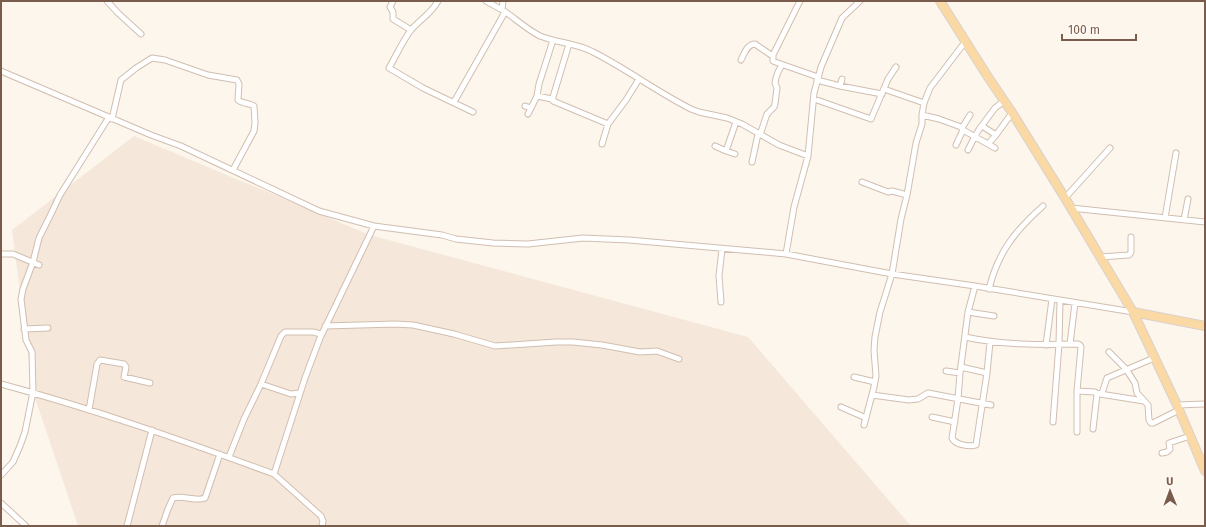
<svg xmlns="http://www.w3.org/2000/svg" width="1206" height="527" viewBox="0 0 1206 527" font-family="'Fira Sans',sans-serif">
  <rect width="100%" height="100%" fill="#fdf6ec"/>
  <path fill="#f5e8da" d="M 134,136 L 370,235 L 748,337 L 911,526 L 78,526 L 33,392 L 12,230 Z"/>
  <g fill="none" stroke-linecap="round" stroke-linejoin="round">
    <g stroke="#d1beb0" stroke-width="7">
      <path id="minor" d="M 107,1 L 118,13 L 141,34
        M 393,1 L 390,7 L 393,12 L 393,19 L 411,30
        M 438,1 C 431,14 419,20 411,30 C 402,42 396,56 389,68 L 423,88 L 473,112
        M 486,1 C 493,5 501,9 507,13 C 518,21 528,30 540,36 C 557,43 577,43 593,52 C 627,69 657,92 691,109 L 699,112 L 727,118 L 742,124 L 779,145 L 808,156 L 814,93 L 821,67 L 842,18 L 860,1
        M 502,10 L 503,1
        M 569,44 L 553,97 L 553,101 L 608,124 L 626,100 L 639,79
        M 773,55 L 773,61 L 778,63 L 818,77
        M 741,60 C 744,54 747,44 755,44 L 771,55 L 773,55 L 800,1
        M 1,71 L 151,135 L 181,146 L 319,211 L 374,226 L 442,235 L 456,239 L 493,243 L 528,244 L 583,238 L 629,240 L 786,254 L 892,274 L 975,286 L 1133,312
        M 817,80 L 840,86 L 882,94
        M 840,86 L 842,79
        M 884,89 L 924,103
        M 537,96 L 539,84 L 553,40
        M 814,99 L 871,119 L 888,79 L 896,67
        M 454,102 L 505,12
        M 525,106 L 531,108
        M 528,114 L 537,96 L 552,99
        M 922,115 L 939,119 L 961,127 L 963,130 L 995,148
        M 112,119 L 121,80 L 136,68 L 152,58 L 165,60 L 208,75 L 237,80 L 239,84 L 238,100 C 243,104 250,103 254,106 L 255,123 L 254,131 L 233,170
        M 982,126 L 996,135 L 1012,113
        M 962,128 L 970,115
        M 760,135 L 767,114 L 774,107 L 775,104 L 777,88 L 775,83 L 776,78 L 778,72 L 782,65
        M 602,144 L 608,124
        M 988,144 L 996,135
        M 956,145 L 963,130
        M 715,146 L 726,151 L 736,122
        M 968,150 L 975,136 L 980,128 L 995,108 L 1004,101
        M 726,151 L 735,154
        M 752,162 L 758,134
        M 862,182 L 888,192 L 892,191 L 907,195
        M 1065,198 L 1110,148
        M 1071,208 L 1205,222
        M 1165,218 L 1176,153
        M 1184,220 L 1188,199
        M 1,254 L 13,254 L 39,265
        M 786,254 L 794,207 L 808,156
        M 1100,257 L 1129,255 L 1131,252 L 1131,237
        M 975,286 L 968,312 L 960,373 L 958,399 L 952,438 C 955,445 970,447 976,445 L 987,373 L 990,342
        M 989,289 C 998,252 1015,231 1043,206
        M 721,302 L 719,276 L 722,249
        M 968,312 L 994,316
        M 325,326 L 395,324 L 413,325 L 454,334 L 495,346 L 556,342 L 573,342 L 602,345 L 640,352 L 657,351 L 679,359
        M 24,329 L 48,328
        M 965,337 C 1002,345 1040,345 1078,344 L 1080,345 L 1081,347 L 1077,391 L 1077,432
        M 1070,344 L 1075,303
        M 1046,345 L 1052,299
        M 1109,352 L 1126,369 L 1135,383 L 1137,393 L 1148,405 L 1149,420 L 1151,423 L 1153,423 L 1179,410
        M 961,367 L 987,373
        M 946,371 L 960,373
        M 854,377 L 875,382
        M 1,384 C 94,409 184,441 274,474
        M 261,384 L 291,394 L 300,393
        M 1077,391 L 1095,392 L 1097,394
        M 1100,394 L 1144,401
        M 872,395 L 909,400 L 918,399 L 928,393 L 991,405
        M 1177,405 L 1205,404
        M 841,407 L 866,418
        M 89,410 L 97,364 L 100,360 L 124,364 L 126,367 L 124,377 L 150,383
        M 932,417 L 955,422
        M 1053,422 L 1059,344 L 1060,301
        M 864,425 L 874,387 L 876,376 L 874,350 L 875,337 L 880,312 L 892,274 L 901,219 L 907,195 L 916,143 L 922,124 L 922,115 L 924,103 L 930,88 L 965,42
        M 1093,429 L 1097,394 L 1102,393 L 1107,378 L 1154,358
        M 1162,453 L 1167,452 L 1170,449 L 1169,443 L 1190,436
        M 229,457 L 244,419 L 261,384 L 281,336 L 285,332 L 313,332 L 321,334
        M 1,475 L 13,462 L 20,446 L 25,432 L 33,392 L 32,352 L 26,340 L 21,299 L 23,289 L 33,262 L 39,238 L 50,216 L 60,195 L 109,117
        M 1,503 L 26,526
        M 127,526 L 152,430
        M 162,526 L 168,509 L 173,498 C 183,495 196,502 205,498 L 220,454
        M 322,526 L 323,521 L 321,516 L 274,474 L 305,378 L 320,338 L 374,226"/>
    </g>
    <g stroke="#dad1cd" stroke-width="10">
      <path id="primary" d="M 940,1 L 988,77 L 1011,111 L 1065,198 L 1133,312 L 1177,405 L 1205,471
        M 1133,312 L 1205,326"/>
    </g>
    <use href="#minor" stroke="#fff" stroke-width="5"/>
    <use href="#primary" stroke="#fbd9a5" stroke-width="8"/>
  </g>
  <rect width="1206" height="527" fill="none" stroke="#7a5c4d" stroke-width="4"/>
  <g transform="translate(1170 491) rotate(359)" stroke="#fffaf3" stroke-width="3" paint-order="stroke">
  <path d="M0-3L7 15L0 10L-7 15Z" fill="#7a5c4d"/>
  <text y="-6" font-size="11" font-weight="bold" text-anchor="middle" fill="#7a5c4d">U</text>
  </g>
  <path d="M1062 34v6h74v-6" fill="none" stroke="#7a5c4d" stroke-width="2"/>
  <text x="1068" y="34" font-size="12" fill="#7a5c4d" stroke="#fffaf3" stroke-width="3" paint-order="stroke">100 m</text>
</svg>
